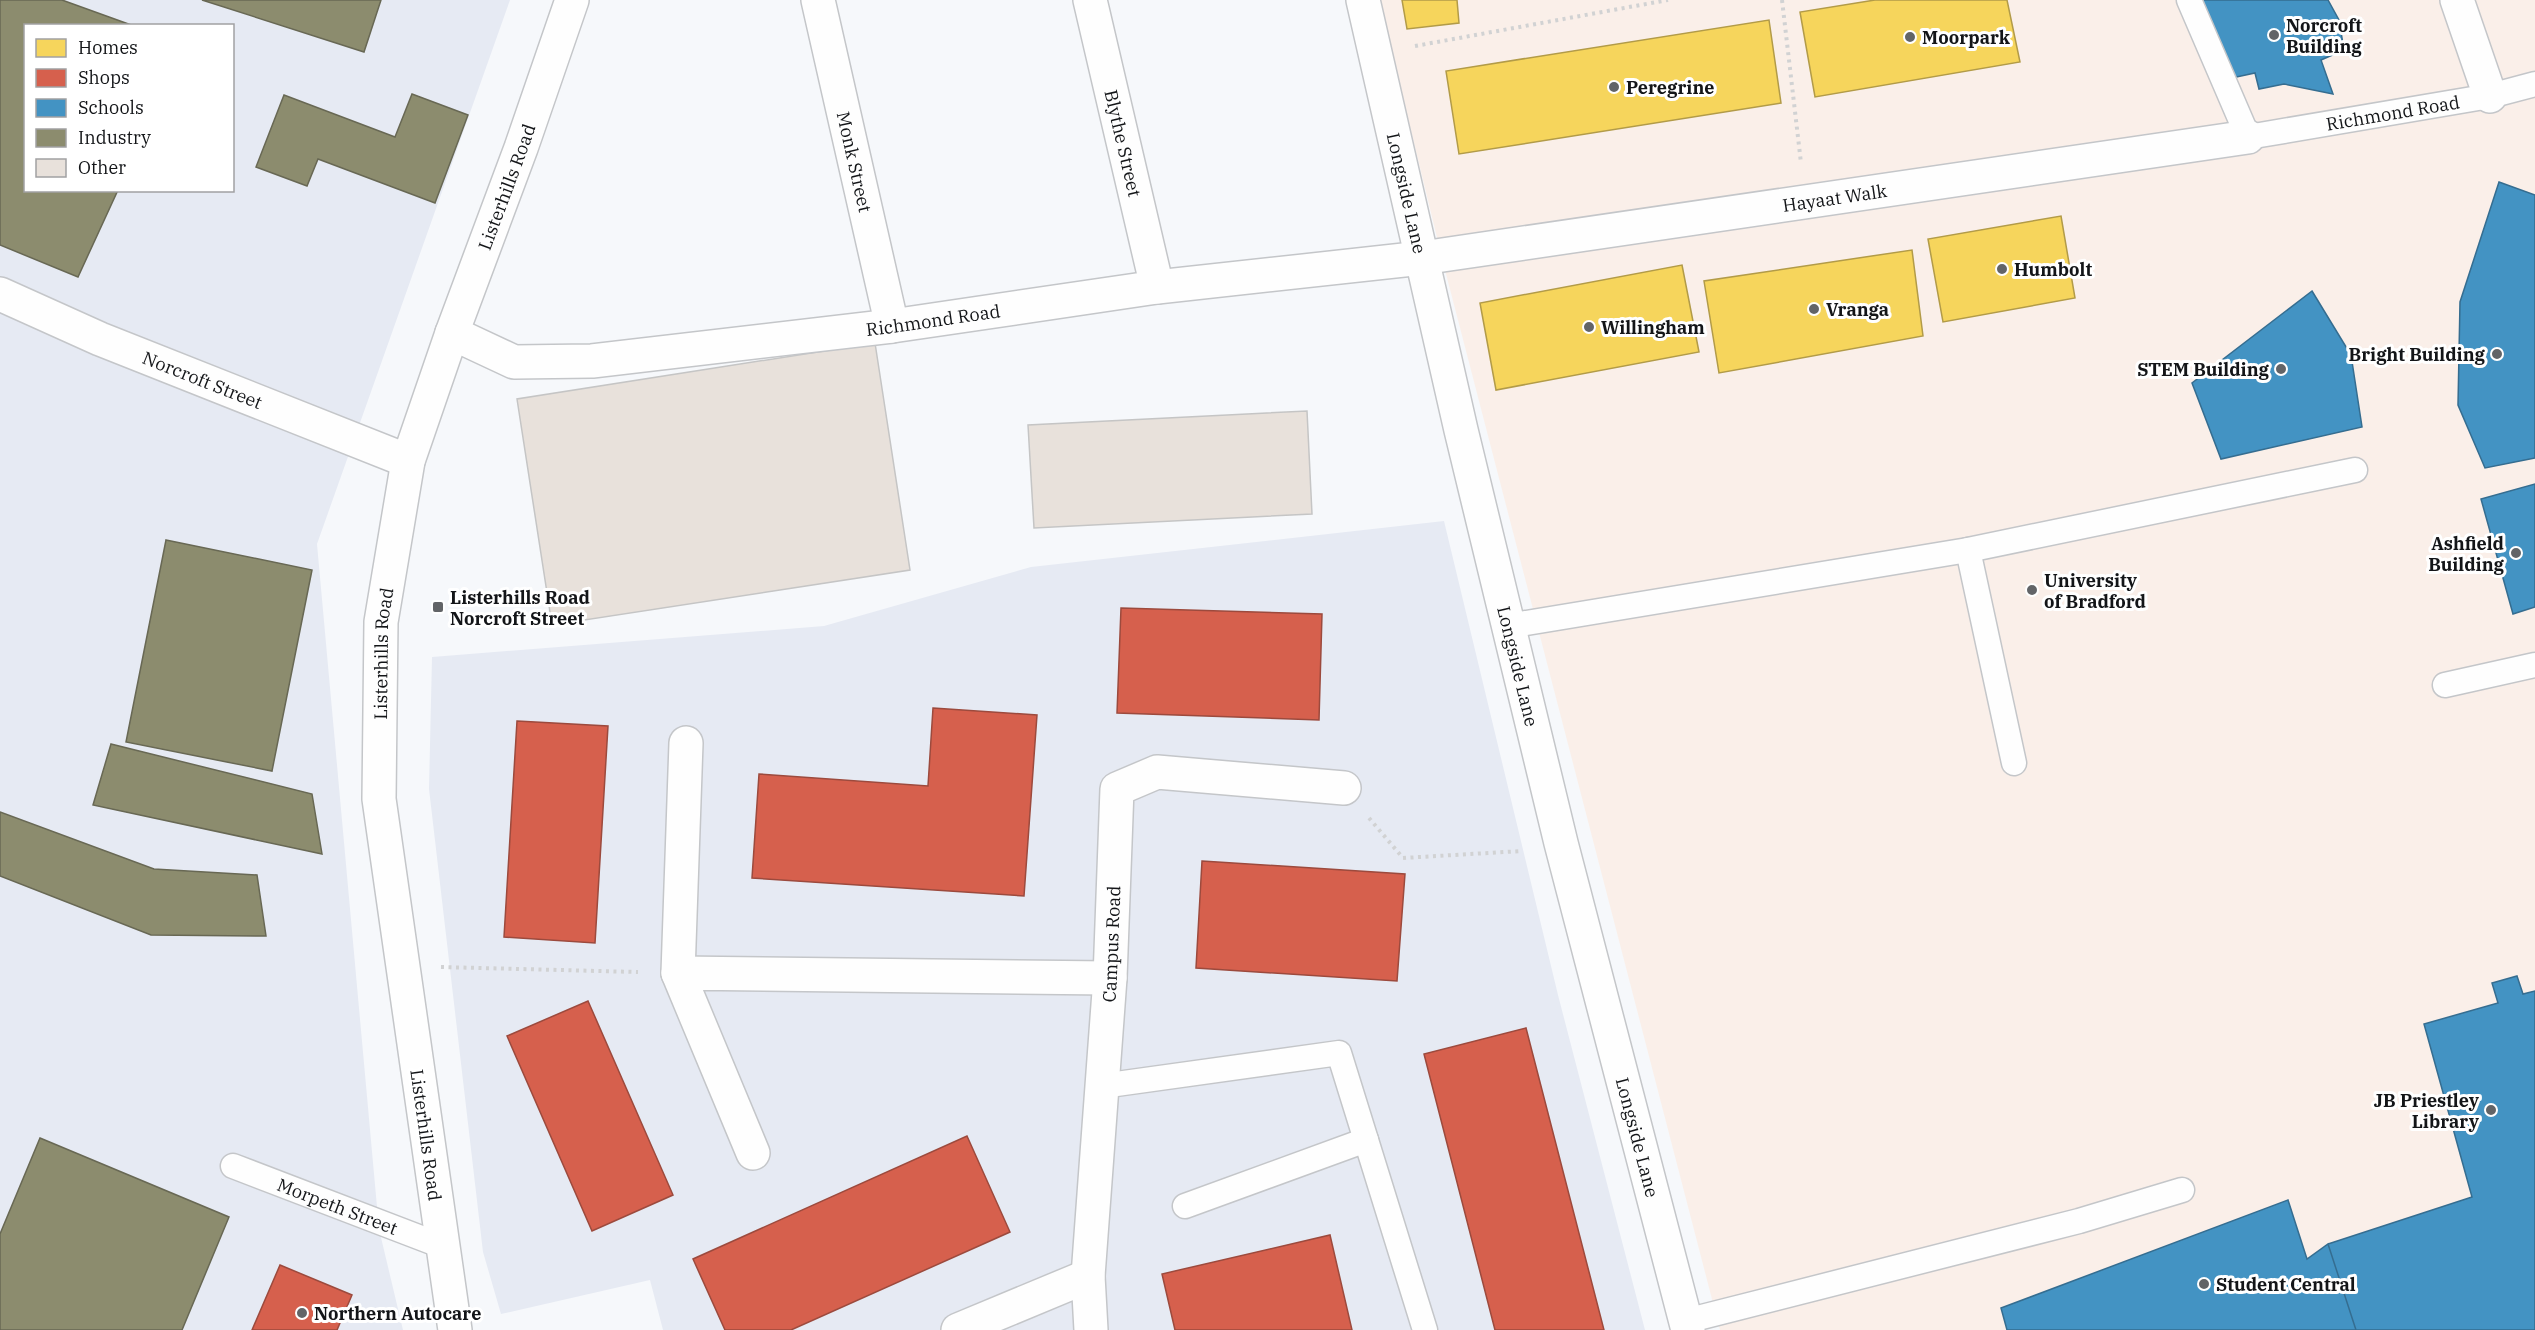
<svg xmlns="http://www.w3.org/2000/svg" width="2535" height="1330" viewBox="0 0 2535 1330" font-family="'IBM Plex Serif',serif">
  <rect width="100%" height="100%" fill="#f6f8fb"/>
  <path fill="#e6eaf3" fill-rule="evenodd" d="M 0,0 L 510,0 L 317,544 L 379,1229 L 403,1330 L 0,1330 ZM 26,26 L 232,26 L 232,190 L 26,190 Z
    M 1444,521 L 1558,995 L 1645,1330 L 663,1330 L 650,1280 L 501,1314 L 483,1252 L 429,789 L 432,657 L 824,626 L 1031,567 Z"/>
  <path fill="#faefe9" d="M 1379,0 L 2535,0 L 2535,1330 L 1720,1330 L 1445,270 Z"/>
  <path fill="#f6d55c" stroke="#b29b48" stroke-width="1.5" d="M 1402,0 L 1457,0 L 1459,23 L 1407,29 Z
    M 1875,0 L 2007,0 L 2020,62 L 1815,97 L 1800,12 Z
    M 1769,20 L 1781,103 L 1459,154 L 1446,71 Z
    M 2061,216 L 2075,298 L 1943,322 L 1928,239 Z
    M 1912,250 L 1923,336 L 1719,373 L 1704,281 Z
    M 1682,265 L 1699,352 L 1496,390 L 1480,303 Z"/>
  <path fill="#d6604d" stroke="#9c4a3d" stroke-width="1.5" d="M 1121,608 L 1322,614 L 1319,720 L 1117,713 Z
    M 933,708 L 1037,715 L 1024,896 L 752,878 L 759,774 L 928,786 Z
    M 517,721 L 608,726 L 595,943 L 504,937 Z
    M 1202,861 L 1405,874 L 1397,981 L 1196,968 Z
    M 588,1001 L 673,1195 L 592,1231 L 507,1036 Z
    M 1526,1028 L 1604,1330 L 1495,1330 L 1424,1054 Z
    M 967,1136 L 1010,1232 L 791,1330 L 725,1330 L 693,1259 Z
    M 1330,1235 L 1352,1330 L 1175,1330 L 1162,1274 Z
    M 280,1265 L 352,1295 L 337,1330 L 252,1330 Z"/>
  <path fill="#4393c3" stroke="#356d90" stroke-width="1.5" d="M 2195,0 L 2328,0 L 2339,20 L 2344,50 L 2321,60 L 2333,94 L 2284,84 L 2259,89 L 2255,73 L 2223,80 Z
    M 2499,182 L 2535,195 L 2535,458 L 2485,468 L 2458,405 L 2460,302 Z
    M 2312,291 L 2351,355 L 2362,427 L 2221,459 L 2192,383 Z
    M 2535,484 L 2535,607 L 2513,614 L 2481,499 Z
    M 2517,976 L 2523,994 L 2535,991 L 2535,1330 L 2356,1330 L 2328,1244 L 2472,1197 L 2424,1024 L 2498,1003 L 2492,983 Z
    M 2288,1200 L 2307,1259 L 2328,1244 L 2356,1330 L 2007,1330 L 2001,1308 Z"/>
  <path fill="#8c8c6e" stroke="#686854" stroke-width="1.5" d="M 0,0 L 62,0 L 134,26 L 26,26 L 26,190 L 118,190 L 78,277 L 0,245 Z
    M 202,0 L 381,0 L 364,52 Z
    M 412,94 L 468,115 L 435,203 L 318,159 L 307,186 L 256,167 L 284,95 L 395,137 Z
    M 166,540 L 312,570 L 272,771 L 126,742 Z
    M 111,744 L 312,794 L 322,854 L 93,805 Z
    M 0,812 L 154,869 L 257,875 L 266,936 L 151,935 L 0,876 Z
    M 40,1138 L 229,1217 L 182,1330 L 0,1330 L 0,1234 Z"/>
  <path fill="#e8e1db" stroke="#c5c5c5" stroke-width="1.5" d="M 875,343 L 910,570 L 552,625 L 517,399 Z
    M 1307,411 L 1312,514 L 1034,528 L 1028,425 Z"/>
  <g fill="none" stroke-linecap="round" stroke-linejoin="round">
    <g stroke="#c4c6c9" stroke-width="27">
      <g id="service">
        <path id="s1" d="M 2189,0 L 2248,137 L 2490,96 L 2535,84"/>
        <path d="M 1968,550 L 2014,763"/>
        <path d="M 1508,626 L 1968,550 L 2355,470"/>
        <path d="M 2445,685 L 2535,665"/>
        <path d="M 1102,1086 L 1339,1053 L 1425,1330"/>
        <path id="s2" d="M 233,1166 L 442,1246"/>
        <path d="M 1185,1206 L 1366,1140"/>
        <path d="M 1686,1321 L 2079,1221 L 2182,1190"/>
      </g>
    </g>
    <g stroke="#c4c6c9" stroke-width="36">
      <g id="pedestrian">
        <path id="s3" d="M 1422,258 L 2248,137"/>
      </g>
    </g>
    <g stroke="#c4c6c9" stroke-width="36">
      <g id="minor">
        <path id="s4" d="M 818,0 L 892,326"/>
        <path id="s5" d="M 1090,0 L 1157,287"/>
        <path id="s6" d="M 1363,0 L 1461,430 L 1561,843 L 1688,1330"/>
        <path d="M 2457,0 L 2490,96"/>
        <path id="s7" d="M 0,294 L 100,339 L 408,461"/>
        <path id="s8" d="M 452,333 L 514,362 L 592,361 L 892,326 L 1157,287 L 1422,258"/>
        <path d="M 678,973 L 686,743"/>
        <path d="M 753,1153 L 678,973 L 1110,978"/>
        <path d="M 958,1330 L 1088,1276"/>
        <path id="s9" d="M 1091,1330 L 1088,1276 L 1110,978 L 1117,789 L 1157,772 L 1344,788"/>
      </g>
    </g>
    <g stroke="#c4c6c9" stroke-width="36">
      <g id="tertiary">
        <path id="s10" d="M 455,1330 L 379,799 L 381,622 L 408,461 L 452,333 L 521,148 L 572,0"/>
      </g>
    </g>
    <path stroke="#d1d2d3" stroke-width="4" stroke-dasharray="3 4.5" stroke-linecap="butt" d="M 1782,0 L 1801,163
      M 1415,46 L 1668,0
      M 1369,818 L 1403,858 L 1522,851
      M 441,967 L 638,972"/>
    <use href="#service" stroke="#fefefe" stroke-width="24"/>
    <use href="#pedestrian" stroke="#fefefe" stroke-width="33"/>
    <use href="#minor" stroke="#fefefe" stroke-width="33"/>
    <use href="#tertiary" stroke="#fefefe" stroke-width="33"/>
  </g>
  <g fill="#626467" stroke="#fff" stroke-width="2">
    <circle cx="2274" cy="35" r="6"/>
    <circle cx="1910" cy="37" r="6"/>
    <circle cx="1614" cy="87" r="6"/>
    <circle cx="2002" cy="269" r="6"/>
    <circle cx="1814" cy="309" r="6"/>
    <circle cx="1589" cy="327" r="6"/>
    <circle cx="2497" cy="354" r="6"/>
    <circle cx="2281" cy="369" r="6"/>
    <circle cx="2516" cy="553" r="6"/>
    <circle cx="2032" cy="590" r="6"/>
    <rect x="432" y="601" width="12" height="12" rx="3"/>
    <circle cx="2491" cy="1110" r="6"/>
    <circle cx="2204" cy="1284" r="6"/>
    <circle cx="302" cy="1313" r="6"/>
  </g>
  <g text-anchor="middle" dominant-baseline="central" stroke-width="6" stroke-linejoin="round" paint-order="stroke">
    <g font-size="18" font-weight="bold" fill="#131518" stroke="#fff" text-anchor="start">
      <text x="2286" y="25">Norcroft<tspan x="2286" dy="21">Building</tspan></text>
      <text x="1922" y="37">Moorpark</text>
      <text x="1626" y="87">Peregrine</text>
      <text x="2014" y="269">Humbolt</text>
      <text x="1826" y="309">Vranga</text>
      <text x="1601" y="327">Willingham</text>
      <text x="2485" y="354" text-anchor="end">Bright Building</text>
      <text x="2269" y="369" text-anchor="end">STEM Building</text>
      <text x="2504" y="543" text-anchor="end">Ashfield<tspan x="2504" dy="21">Building</tspan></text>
      <text x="2044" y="580">University<tspan x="2044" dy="21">of Bradford</tspan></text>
      <text x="450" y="597">Listerhills Road<tspan x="450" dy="21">Norcroft Street</tspan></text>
      <text x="2479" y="1100" text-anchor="end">JB Priestley<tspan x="2479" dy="21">Library</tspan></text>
      <text x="2216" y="1284">Student Central</text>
      <text x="314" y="1313">Northern Autocare</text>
    </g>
    <g font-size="18" fill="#131518" stroke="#fff">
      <text stroke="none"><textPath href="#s1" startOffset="296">Richmond Road</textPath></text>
      <text stroke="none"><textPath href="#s5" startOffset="147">Blythe Street</textPath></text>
      <text stroke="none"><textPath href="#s4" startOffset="166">Monk Street</textPath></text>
      <text stroke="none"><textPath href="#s10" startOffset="1168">Listerhills Road</textPath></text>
      <text stroke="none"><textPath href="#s6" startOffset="198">Longside Lane</textPath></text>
      <text stroke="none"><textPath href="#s3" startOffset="417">Hayaat Walk</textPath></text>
      <text stroke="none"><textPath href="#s8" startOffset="490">Richmond Road</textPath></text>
      <text stroke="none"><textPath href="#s7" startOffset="220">Norcroft Street</textPath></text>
      <text stroke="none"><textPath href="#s10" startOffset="682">Listerhills Road</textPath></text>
      <text stroke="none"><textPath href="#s6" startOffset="684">Longside Lane</textPath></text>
      <text stroke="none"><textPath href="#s9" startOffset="387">Campus Road</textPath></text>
      <text transform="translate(426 1135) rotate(82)">Listerhills Road</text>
      <text stroke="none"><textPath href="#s6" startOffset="1170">Longside Lane</textPath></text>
      <text stroke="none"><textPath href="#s2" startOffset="112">Morpeth Street</textPath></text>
    </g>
  </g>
  <rect x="24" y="24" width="210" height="168" fill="#ffffff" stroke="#a1a1a3" stroke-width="1.5"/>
  <rect x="36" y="39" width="30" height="18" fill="#f6d55c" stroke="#a1a1a3" stroke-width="1.5"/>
  <text x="78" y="54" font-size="18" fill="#131518">Homes</text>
  <rect x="36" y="69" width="30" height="18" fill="#d6604d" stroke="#a1a1a3" stroke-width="1.5"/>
  <text x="78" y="84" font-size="18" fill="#131518">Shops</text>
  <rect x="36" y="99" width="30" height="18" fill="#4393c3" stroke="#a1a1a3" stroke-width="1.5"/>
  <text x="78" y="114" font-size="18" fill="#131518">Schools</text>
  <rect x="36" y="129" width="30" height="18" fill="#8c8c6e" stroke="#a1a1a3" stroke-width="1.5"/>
  <text x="78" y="144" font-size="18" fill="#131518">Industry</text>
  <rect x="36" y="159" width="30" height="18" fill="#e8e1db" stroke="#a1a1a3" stroke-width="1.5"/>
  <text x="78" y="174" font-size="18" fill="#131518">Other</text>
</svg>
